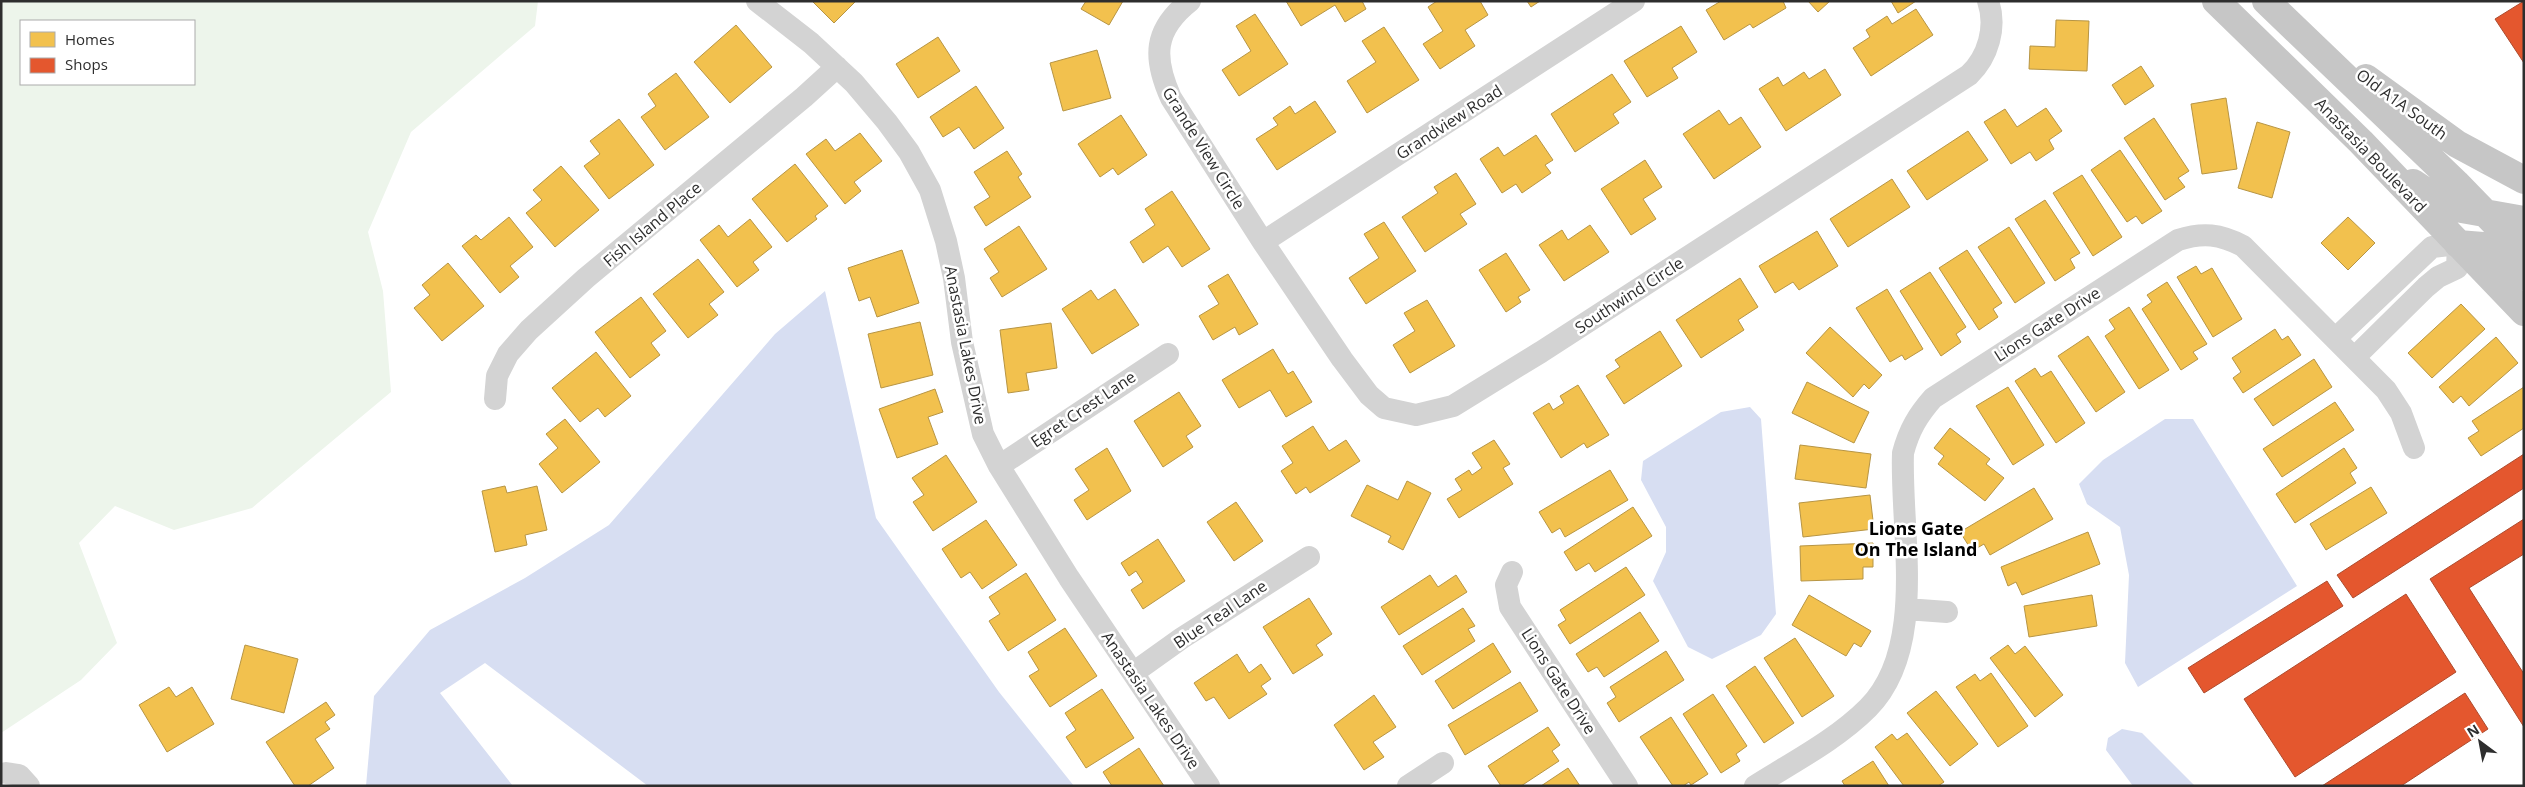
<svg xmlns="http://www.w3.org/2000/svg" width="2525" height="787" viewBox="0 0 2525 787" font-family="'Open Sans',sans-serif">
  <rect width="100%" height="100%" fill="#fff"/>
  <path fill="#edf5eb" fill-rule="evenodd" d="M 1,1 L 538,1 L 535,26 L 411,132 L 368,232 L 383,291 L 391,392 L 252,508 L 174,530 L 115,506 L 79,543 L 117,643 L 81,680 L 1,733 ZM 21,21 L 194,21 L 194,84 L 21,84 Z"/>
  <path fill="#d7def2" d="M 825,291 L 876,518 L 999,692 L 1074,786 L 648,786 L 485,663 L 440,693 L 513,786 L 366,786 L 374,696 L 430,630 L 525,578 L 609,525 L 775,334 Z
    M 1750,407 L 1761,419 L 1776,614 L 1761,635 L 1712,659 L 1688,647 L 1653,581 L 1666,552 L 1666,527 L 1641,480 L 1643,461 L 1721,412 Z
    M 2165,419 L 2193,419 L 2297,586 L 2138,687 L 2125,663 L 2129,575 L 2120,527 L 2087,504 L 2079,484 L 2103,460 Z
    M 2122,729 L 2142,733 L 2195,786 L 2133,786 L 2106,750 L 2108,738 Z"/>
  <path fill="#f2c14e" stroke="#b79544" d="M 812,1 L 856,1 L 834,23 Z
    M 1086,1 L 1123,1 L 1109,25 L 1081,9 Z
    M 1286,1 L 1362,1 L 1366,9 L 1345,22 L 1335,5 L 1301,26 Z
    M 1437,1 L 1480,1 L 1488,15 L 1465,30 L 1475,46 L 1440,69 L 1423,44 L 1443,31 L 1428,7 Z
    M 1527,1 L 1540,1 L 1531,7 Z
    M 1721,1 L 1783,1 L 1786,8 L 1753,28 L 1750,24 L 1724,40 L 1706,10 Z
    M 1808,1 L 1830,1 L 1818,12 Z
    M 1891,1 L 1916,1 L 1898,13 Z
    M 1916,9 L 1933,35 L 1871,76 L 1853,48 L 1870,37 L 1866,30 L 1887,16 L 1892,24 Z
    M 1255,14 L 1288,64 L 1239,96 L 1222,70 L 1251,51 L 1236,26 Z
    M 2056,20 L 2089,21 L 2087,71 L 2029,69 L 2030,46 L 2055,47 Z
    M 736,25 L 772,67 L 730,103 L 694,62 Z
    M 1681,26 L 1697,52 L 1672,68 L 1678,78 L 1647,97 L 1624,61 Z
    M 1384,27 L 1419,80 L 1367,113 L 1347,81 L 1376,62 L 1362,41 Z
    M 938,37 L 960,71 L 918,98 L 896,64 Z
    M 1097,50 L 1111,98 L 1063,111 L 1050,63 Z
    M 2141,66 L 2154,86 L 2125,105 L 2112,85 Z
    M 1825,69 L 1841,95 L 1786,131 L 1759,89 L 1778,77 L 1783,86 L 1804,72 L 1809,79 Z
    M 676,73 L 709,117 L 665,150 L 641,117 L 656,106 L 648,94 Z
    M 1612,74 L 1631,102 L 1613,114 L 1619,123 L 1575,152 L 1551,114 Z
    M 976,86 L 1004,128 L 974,149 L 959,127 L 943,137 L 930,117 Z
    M 2226,98 L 2237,169 L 2202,174 L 2191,104 Z
    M 1315,101 L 1336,132 L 1277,170 L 1256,139 L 1278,125 L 1273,118 L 1290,106 L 1295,114 Z
    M 2046,108 L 2062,131 L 2049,140 L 2054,149 L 2036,161 L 2030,152 L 2011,164 L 1984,122 L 2005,109 L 2017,127 Z
    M 1719,110 L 1729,125 L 1741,117 L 1761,147 L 1714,179 L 1683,134 Z
    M 1121,115 L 1147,155 L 1118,175 L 1113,168 L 1100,177 L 1078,144 Z
    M 2154,118 L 2189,171 L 2178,178 L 2185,187 L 2165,200 L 2124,138 Z
    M 619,119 L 654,165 L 609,199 L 584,166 L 600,154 L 590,141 Z
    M 2257,122 L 2290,132 L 2272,198 L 2238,188 Z
    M 1968,131 L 1988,160 L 1927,200 L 1907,171 Z
    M 860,133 L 882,161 L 854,182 L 861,191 L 845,204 L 806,154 L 826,139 L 835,151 Z
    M 1536,135 L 1553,160 L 1545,165 L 1551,173 L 1522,193 L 1516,184 L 1502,193 L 1480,159 L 1498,147 L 1504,156 Z
    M 2120,150 L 2162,211 L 2142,224 L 2136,216 L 2127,222 L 2091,170 Z
    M 1007,151 L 1022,174 L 1018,177 L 1031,197 L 986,226 L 974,207 L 990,197 L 974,172 Z
    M 1645,160 L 1662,187 L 1643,199 L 1656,219 L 1631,235 L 1601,189 Z
    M 795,164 L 828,206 L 815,216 L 817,219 L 787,242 L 752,199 Z
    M 561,166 L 599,210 L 555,247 L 526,213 L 542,200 L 533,190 Z
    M 1456,173 L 1476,204 L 1460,214 L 1467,224 L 1425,252 L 1402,217 L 1438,193 L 1434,187 Z
    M 2082,175 L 2122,237 L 2093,256 L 2053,193 Z
    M 1892,179 L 1910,207 L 1848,247 L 1830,219 Z
    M 1172,191 L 1210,249 L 1182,267 L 1168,246 L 1143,263 L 1130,242 L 1155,225 L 1145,209 Z
    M 2045,200 L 2080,253 L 2070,259 L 2075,268 L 2055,281 L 2015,219 Z
    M 509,217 L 533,247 L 510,266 L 519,277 L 500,293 L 462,246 L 476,235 L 481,240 Z
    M 2348,217 L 2375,243 L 2348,270 L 2321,243 Z
    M 750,219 L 772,247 L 753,262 L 759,270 L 737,287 L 700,240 L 719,225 L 728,237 Z
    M 1384,222 L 1416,271 L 1366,304 L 1349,278 L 1379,258 L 1364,234 Z
    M 1590,225 L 1609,252 L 1564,281 L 1539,245 L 1562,230 L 1568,240 Z
    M 1019,226 L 1047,269 L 1002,297 L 990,278 L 999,272 L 984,249 Z
    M 2009,227 L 2045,283 L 2015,303 L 1978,247 Z
    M 1817,231 L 1838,266 L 1799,290 L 1793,282 L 1775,293 L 1759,266 Z
    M 902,250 L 919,303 L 877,317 L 870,297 L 859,301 L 848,268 Z
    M 1967,250 L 2002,303 L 1993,309 L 1998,317 L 1979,330 L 1939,268 Z
    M 1506,253 L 1530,290 L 1518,297 L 1521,302 L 1506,312 L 1479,270 Z
    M 698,259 L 724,292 L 709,304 L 718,315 L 688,338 L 653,294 Z
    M 448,263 L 484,306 L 442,341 L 414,308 L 430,295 L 422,285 Z
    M 2196,266 L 2201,274 L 2212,268 L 2242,319 L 2213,337 L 2177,277 Z
    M 1930,272 L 1966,327 L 1956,334 L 1961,342 L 1941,356 L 1900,291 Z
    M 1228,274 L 1258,324 L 1239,335 L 1235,327 L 1213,340 L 1199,316 L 1219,304 L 1208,286 Z
    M 1740,278 L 1758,307 L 1738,320 L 1744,330 L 1701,358 L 1676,320 Z
    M 2167,282 L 2207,344 L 2193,352 L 2198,359 L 2181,370 L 2142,309 L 2152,302 L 2147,295 Z
    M 1115,289 L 1139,325 L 1092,354 L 1062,309 L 1091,290 L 1098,300 Z
    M 1887,289 L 1923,349 L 1905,360 L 1902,355 L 1890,362 L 1856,308 Z
    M 641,297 L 666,331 L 651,343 L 660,355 L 630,378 L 595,332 Z
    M 1427,300 L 1455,346 L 1410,373 L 1393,345 L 1415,331 L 1404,313 Z
    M 2461,304 L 2485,329 L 2432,378 L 2408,353 Z
    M 2129,307 L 2169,370 L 2139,389 L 2105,336 L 2115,329 L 2109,320 Z
    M 920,322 L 933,375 L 881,388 L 868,334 Z
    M 1051,323 L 1057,368 L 1026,373 L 1029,390 L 1008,393 L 1000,330 Z
    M 1830,327 L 1882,375 L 1869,389 L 1864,384 L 1853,397 L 1806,353 Z
    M 2275,329 L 2282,340 L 2288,336 L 2301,355 L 2243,393 L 2233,378 L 2241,372 L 2232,358 Z
    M 1660,331 L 1682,366 L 1624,404 L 1606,376 L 1620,367 L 1615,360 Z
    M 2088,336 L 2125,392 L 2096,412 L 2058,356 Z
    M 2496,337 L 2518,363 L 2469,406 L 2461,396 L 2453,403 L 2439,387 Z
    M 1273,349 L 1288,374 L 1293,371 L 1312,402 L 1286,417 L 1270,390 L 1239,408 L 1222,380 Z
    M 596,352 L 631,396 L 605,417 L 598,408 L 580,422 L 552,388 Z
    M 2314,359 L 2332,387 L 2273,426 L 2254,399 Z
    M 2035,368 L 2041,377 L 2051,371 L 2085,423 L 2056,443 L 2015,381 Z
    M 1807,382 L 1869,412 L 1854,443 L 1792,413 Z
    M 1578,385 L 1609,435 L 1587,448 L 1584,443 L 1561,458 L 1533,413 L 1549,403 L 1553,410 L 1564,403 L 1560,396 Z
    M 2008,387 L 2044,445 L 2013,465 L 1976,406 Z
    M 2524,387 L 2524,428 L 2481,456 L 2468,438 L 2479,431 L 2472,421 Z
    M 935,389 L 943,412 L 928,417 L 938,444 L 897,458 L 879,409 Z
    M 1179,392 L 1201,426 L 1186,436 L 1193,447 L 1163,467 L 1134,421 Z
    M 2335,402 L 2354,430 L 2282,477 L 2263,449 Z
    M 565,419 L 600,462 L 562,493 L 539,464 L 558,448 L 546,434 Z
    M 1313,426 L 1329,451 L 1346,440 L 1360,461 L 1310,493 L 1306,487 L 1296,494 L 1281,471 L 1293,463 L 1282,446 Z
    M 1950,428 L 1990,459 L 1986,464 L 2004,478 L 1985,501 L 1938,464 L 1944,456 L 1934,448 Z
    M 1494,440 L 1510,464 L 1503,468 L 1513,484 L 1459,518 L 1447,499 L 1462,490 L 1455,479 L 1469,470 L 1472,475 L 1482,468 L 1472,453 Z
    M 1800,445 L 1871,454 L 1866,488 L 1795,479 Z
    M 1107,448 L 1131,491 L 1087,520 L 1074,500 L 1089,490 L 1075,469 Z
    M 2344,448 L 2357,468 L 2350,473 L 2356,483 L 2295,523 L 2276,494 Z
    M 946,455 L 977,502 L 933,531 L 913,502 L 924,495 L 912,478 Z
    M 1610,470 L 1628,500 L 1565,537 L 1560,528 L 1552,533 L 1539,512 Z
    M 1407,481 L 1431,493 L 1403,550 L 1388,542 L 1391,536 L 1351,516 L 1367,485 L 1398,500 Z
    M 505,486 L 507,493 L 537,486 L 547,530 L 525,535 L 527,545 L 495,552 L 482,491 Z
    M 2371,487 L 2387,513 L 2326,550 L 2310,524 Z
    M 2034,488 L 2053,519 L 1990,555 L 1984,544 L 1972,551 L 1960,532 Z
    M 1870,495 L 1874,529 L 1803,537 L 1799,503 Z
    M 1236,502 L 1263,541 L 1234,561 L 1207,522 Z
    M 1633,507 L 1652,536 L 1595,572 L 1589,563 L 1576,571 L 1564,552 Z
    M 986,520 L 1017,565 L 982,589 L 970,572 L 961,578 L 942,549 Z
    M 2088,532 L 2100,564 L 2022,595 L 2016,582 L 2008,586 L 2001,567 Z
    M 1158,539 L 1185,581 L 1143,609 L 1131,590 L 1143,582 L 1136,571 L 1129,576 L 1121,563 Z
    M 1873,543 L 1873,567 L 1863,567 L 1863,579 L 1801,581 L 1800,546 Z
    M 1626,567 L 1645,595 L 1570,644 L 1558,625 L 1566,620 L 1560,610 Z
    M 1026,573 L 1056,620 L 1008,651 L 989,621 L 1000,614 L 989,597 Z
    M 1430,575 L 1438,587 L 1456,575 L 1467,592 L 1399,635 L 1381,607 Z
    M 1809,595 L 1871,631 L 1861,647 L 1854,643 L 1846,656 L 1792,625 Z
    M 2092,595 L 2097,626 L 2029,637 L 2024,606 Z
    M 1309,598 L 1332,634 L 1316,645 L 1323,655 L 1293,674 L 1263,627 Z
    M 1463,608 L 1475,626 L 1468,629 L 1475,641 L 1422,675 L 1403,646 Z
    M 1640,612 L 1659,641 L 1604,677 L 1597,667 L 1588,672 L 1576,654 Z
    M 1065,628 L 1097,676 L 1050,707 L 1029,676 L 1039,670 L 1028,652 Z
    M 1795,638 L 1834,696 L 1802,717 L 1764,658 Z
    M 1493,643 L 1511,672 L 1453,709 L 1435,681 Z
    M 245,645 L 298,659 L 284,713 L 231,699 Z
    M 2008,645 L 2015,654 L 2025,646 L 2063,695 L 2035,717 L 1990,658 Z
    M 1666,651 L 1684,680 L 1619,722 L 1607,703 L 1616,697 L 1610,687 Z
    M 1237,654 L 1249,673 L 1261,664 L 1271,679 L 1261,686 L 1267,694 L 1229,719 L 1214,697 L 1206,701 L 1194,683 Z
    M 1755,666 L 1794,723 L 1764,743 L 1726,686 Z
    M 1991,673 L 2028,726 L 1998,747 L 1956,687 L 1975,674 L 1980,681 Z
    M 1520,682 L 1538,711 L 1465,755 L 1448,725 Z
    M 169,687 L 176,697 L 192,687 L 214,724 L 167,752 L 139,705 Z
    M 1102,689 L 1134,738 L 1086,768 L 1066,737 L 1076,730 L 1065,713 Z
    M 1936,691 L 1978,744 L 1950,766 L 1907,713 Z
    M 1713,694 L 1747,746 L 1736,754 L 1740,761 L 1721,773 L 1683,714 Z
    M 1374,695 L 1396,727 L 1373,742 L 1384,757 L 1364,770 L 1334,725 Z
    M 326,702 L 335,715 L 325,722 L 330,729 L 315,739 L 334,768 L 308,786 L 295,786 L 266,742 Z
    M 1671,717 L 1708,774 L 1691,785 L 1689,782 L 1683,786 L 1673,786 L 1640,737 Z
    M 1548,727 L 1560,745 L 1552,751 L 1559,761 L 1521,786 L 1501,786 L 1488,766 Z
    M 1907,733 L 1944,782 L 1938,786 L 1904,786 L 1875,747 L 1892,734 L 1897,740 Z
    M 1139,748 L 1164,786 L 1112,786 L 1103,772 Z
    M 1873,761 L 1889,786 L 1845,786 L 1842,781 Z
    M 1568,768 L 1580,786 L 1541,786 Z"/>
  <path fill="#e4572e" stroke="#ad4b2e" d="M 2524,1 L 2524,63 L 2495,19 Z
    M 2524,454 L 2524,488 L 2353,598 L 2337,575 Z
    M 2524,519 L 2524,554 L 2469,588 L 2524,674 L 2524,727 L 2430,579 Z
    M 2327,581 L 2343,606 L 2204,693 L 2188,668 Z
    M 2406,594 L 2456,672 L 2295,777 L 2244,699 Z
    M 2465,693 L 2488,729 L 2401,786 L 2322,786 Z"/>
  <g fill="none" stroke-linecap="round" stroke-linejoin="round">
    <path stroke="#d3d3d3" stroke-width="22" d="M 757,1 L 811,43 L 854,83 L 887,122 L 909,152 L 930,190 L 946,241 L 954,278 L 962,342 L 983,434 L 999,466 L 1069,578 L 1209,786
      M 1190,1 C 1153,30 1153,58 1171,98 L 1263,242 L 1342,359 L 1369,395 L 1384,408 L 1416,415 L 1453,406 L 1541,352 L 1969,75 C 1988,57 1997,27 1988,1
      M 1263,242 L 1634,1
      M 2336,338 L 2432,247 L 2458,244 L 2457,268 L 2438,277 L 2426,287 L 2355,357
      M 495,399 L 497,376 L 508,354 L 529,330 L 586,278 L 804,97 L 837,67
      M 999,466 L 1168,354
      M 1512,572 L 1506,585 L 1510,607 L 1627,786
      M 1906,609 L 1947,612
      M 1133,673 L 1182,638 L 1309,557
      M 6,773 L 19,775 L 29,786
      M 1408,786 L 1443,763
      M 1755,786 C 1793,762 1836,740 1868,708 C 1928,648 1900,531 1903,453 C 1909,430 1918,415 1933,398 L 2178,240 C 2203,232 2220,234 2243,246 L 2386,390 L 2401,413 L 2414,448"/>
    <path stroke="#c6c6c6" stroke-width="28" d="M 2216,1 L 2361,142 L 2524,312
      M 2266,1 L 2456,183 L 2524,253
      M 2366,78 L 2457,144 L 2524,180
      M 2413,183 L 2434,197 L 2456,208 L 2524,220
      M 2458,244 L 2495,247 L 2524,276"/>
  </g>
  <g text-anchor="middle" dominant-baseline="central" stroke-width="5" stroke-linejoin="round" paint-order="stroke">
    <g font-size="16" fill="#2e2e2e" stroke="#fff">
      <text transform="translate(2402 104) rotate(36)">Old A1A South</text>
      <text transform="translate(1449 122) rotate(-33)">Grandview Road</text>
      <text transform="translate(1204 148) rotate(58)">Grande View Circle</text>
      <text transform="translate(2371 155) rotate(46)">Anastasia Boulevard</text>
      <text transform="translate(652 224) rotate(-40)">Fish Island Place</text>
      <text transform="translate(1629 295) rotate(-33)">Southwind Circle</text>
      <text transform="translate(2047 324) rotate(-33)">Lions Gate Drive</text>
      <text transform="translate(966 345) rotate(79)">Anastasia Lakes Drive</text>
      <text transform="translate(1083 409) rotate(-34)">Egret Crest Lane</text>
      <text transform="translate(1220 614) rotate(-34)">Blue Teal Lane</text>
      <text transform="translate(1559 681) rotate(57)">Lions Gate Drive</text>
      <text transform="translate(1151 700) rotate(56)">Anastasia Lakes Drive</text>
    </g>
    <g font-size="18" font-weight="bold" fill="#000" stroke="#fff">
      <text x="1916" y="528">Lions Gate<tspan x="1916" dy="21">On The Island</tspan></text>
    </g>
  </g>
  <rect width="2525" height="787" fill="none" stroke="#2e2e2e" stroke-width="5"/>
  <rect x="20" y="20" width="175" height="65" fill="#ffffff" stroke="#ababab"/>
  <rect x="30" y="32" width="25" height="15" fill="#f2c14e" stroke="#ababab"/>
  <text x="65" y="45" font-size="15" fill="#2e2e2e">Homes</text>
  <rect x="30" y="58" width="25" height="15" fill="#e4572e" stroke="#ababab"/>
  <text x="65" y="70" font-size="15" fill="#2e2e2e">Shops</text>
  <g transform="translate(2480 742) rotate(328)" stroke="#ffffff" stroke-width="4" paint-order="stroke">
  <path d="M0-4L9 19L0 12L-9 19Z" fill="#2e2e2e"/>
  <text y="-8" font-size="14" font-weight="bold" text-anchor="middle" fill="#2e2e2e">N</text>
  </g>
</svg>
